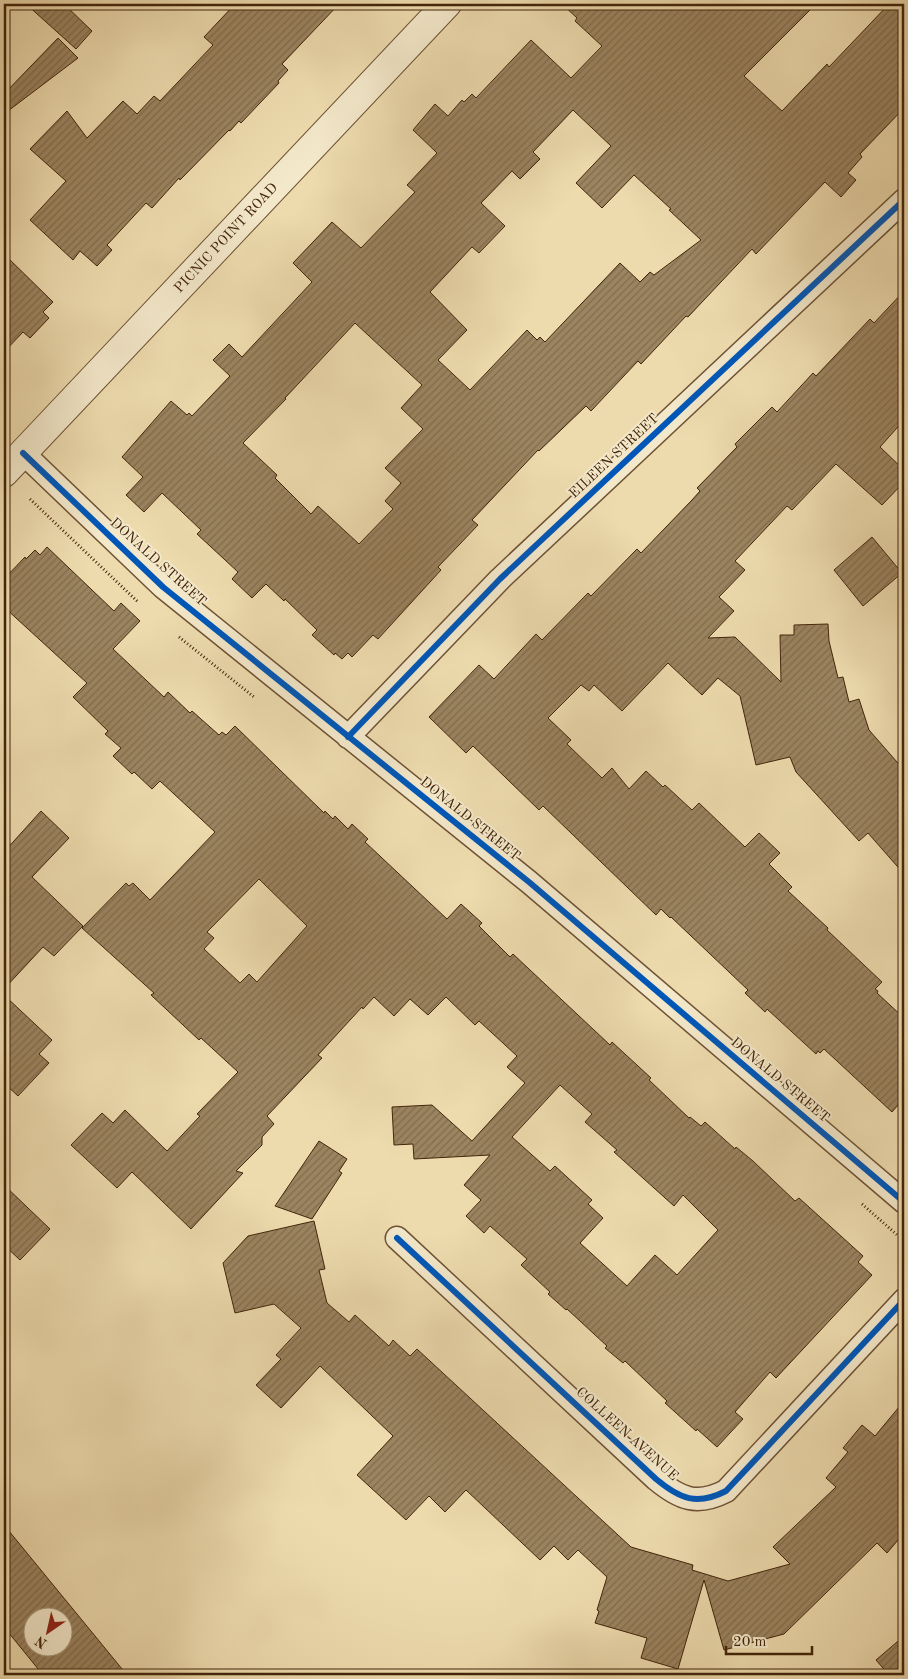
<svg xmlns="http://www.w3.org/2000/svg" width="908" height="1679" viewBox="0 0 908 1679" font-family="'Old Standard TT',serif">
  <defs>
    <pattern id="building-hatch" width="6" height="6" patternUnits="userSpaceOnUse" patternTransform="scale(1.25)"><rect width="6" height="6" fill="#9b8460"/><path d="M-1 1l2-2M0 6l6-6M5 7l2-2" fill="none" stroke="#806c4d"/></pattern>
  </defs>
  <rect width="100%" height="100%" fill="#eddbae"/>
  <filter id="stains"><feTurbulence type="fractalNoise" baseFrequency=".004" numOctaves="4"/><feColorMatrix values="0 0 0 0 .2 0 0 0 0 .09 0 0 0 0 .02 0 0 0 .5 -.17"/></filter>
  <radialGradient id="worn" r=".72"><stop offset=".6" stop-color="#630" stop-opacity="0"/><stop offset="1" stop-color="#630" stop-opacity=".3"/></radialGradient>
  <path fill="url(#building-hatch)" stroke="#43250b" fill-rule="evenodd" d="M 26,4 L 64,4 L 92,31 L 76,49 Z
    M 235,4 L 339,4 L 282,64 L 288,70 L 278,81 L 279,83 L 241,123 L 239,121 L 230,131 L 229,130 L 180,180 L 179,178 L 152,208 L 146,203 L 107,245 L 112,250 L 97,266 L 80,251 L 73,260 L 30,220 L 66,181 L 30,149 L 67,111 L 87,138 L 123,101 L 137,114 L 154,96 L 160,101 L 213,45 L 204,37 Z
    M 562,4 L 816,4 L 744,76 L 782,111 L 827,64 L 829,67 L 889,4 L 904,4 L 904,108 L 860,154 L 862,157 L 848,173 L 856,180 L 841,197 L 825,182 L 756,254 L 752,249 L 688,317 L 686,316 L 641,364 L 638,361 L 591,411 L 586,406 L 539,451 L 538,450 L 472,520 L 478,525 L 438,567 L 441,570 L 378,639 L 373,635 L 352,657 L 348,653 L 342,659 L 335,653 L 334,655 L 312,635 L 317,630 L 285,599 L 284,601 L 266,584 L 252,598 L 232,579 L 238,572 L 197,534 L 201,530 L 162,493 L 144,512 L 126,495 L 143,477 L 122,457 L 171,401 L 187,415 L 189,413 L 192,416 L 230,376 L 213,360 L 229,344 L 242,357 L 312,282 L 293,263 L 332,222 L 361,248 L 415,192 L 407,185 L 437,153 L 413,130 L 435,104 L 448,116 L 462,100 L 464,102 L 472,94 L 476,98 L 531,40 L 571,78 L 602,46 L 575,21 L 577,18 ZM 573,110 L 611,146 L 576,183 L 602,208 L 634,175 L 671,209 L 669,210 L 701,240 L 654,275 L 650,272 L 640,282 L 620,263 L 545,342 L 540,337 L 537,340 L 527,330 L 470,390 L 438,360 L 467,330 L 430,292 L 472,247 L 479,253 L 505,226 L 481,203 L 512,171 L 520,179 L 540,159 L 533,152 ZM 355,323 L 422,385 L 401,408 L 423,429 L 385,468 L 401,483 L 385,501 L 393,509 L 359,544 L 318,506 L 311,514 L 275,478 L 277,475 L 243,443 L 286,399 L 285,398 Z
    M 58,38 L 78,58 L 4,114 L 4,94 Z
    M 4,254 L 53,302 L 43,312 L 49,318 L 30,338 L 23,332 L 4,352 Z
    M 904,291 L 904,420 L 880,447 L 904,470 L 904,482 L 882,505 L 836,464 L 792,510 L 787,506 L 735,561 L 745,570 L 719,597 L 734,611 L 708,638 L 735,637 L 781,682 L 780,635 L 794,635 L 794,625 L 828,624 L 829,641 L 838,678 L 843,677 L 849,702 L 859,699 L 869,730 L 904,770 L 904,874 L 868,833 L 859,841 L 796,772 L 790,757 L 756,765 L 740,696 L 718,678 L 702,695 L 668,663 L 622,711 L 594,685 L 589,691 L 581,685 L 548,718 L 571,740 L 567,744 L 602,778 L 612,768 L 629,789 L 646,771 L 663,787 L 665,785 L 692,810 L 699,803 L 745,847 L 759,833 L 780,853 L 769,864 L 792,887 L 788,891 L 828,928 L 827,930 L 882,982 L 875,989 L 878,991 L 877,993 L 904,1018 L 904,1098 L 892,1112 L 824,1049 L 820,1053 L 818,1051 L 816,1054 L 767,1009 L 765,1012 L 745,993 L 748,990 L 671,917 L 670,918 L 661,909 L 656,915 L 543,806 L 539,810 L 473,746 L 466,753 L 429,717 L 479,665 L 494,679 L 536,634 L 542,640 L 588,593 L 591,596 L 637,549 L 641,553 L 692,500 L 700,491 L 697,488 L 737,447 L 735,444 L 772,407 L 777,412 L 813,373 L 816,376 L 870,319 L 874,323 Z
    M 872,537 L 902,573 L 863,606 L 834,570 Z
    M 47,547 L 114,611 L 121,603 L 140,621 L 113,649 L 164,697 L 168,692 L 190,713 L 192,711 L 219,735 L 222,732 L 226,735 L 235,726 L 324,813 L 325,811 L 333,819 L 335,816 L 348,829 L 352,824 L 368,839 L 365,842 L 447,919 L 461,904 L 482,923 L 479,926 L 510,957 L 513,954 L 610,1045 L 612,1042 L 651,1078 L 649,1080 L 689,1118 L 690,1117 L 701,1126 L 705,1122 L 735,1149 L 736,1147 L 753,1161 L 795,1201 L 799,1198 L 863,1256 L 858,1262 L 872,1275 L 776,1378 L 770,1372 L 735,1412 L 743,1419 L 717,1447 L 697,1429 L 696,1431 L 665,1403 L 667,1401 L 625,1361 L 623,1363 L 605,1348 L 607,1346 L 567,1309 L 566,1310 L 548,1294 L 550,1292 L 521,1265 L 527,1259 L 490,1226 L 484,1233 L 466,1216 L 481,1200 L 464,1185 L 490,1155 L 414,1159 L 413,1144 L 394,1145 L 392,1107 L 432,1105 L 472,1141 L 525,1083 L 507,1067 L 517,1056 L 479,1021 L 475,1025 L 446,997 L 428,1015 L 410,999 L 394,1016 L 374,997 L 363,1009 L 362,1007 L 318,1055 L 322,1058 L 267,1116 L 274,1124 L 262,1137 L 262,1145 L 236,1171 L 243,1173 L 191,1229 L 132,1172 L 117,1188 L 71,1145 L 102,1113 L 113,1123 L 125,1110 L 167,1151 L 200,1116 L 197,1114 L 238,1072 L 201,1038 L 199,1040 L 151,995 L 154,993 L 82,928 L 126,883 L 129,886 L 133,883 L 150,900 L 215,832 L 160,781 L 152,789 L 134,772 L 132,774 L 113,756 L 121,748 L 105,734 L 108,731 L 73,697 L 87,683 L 4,607 L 4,579 L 25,557 L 26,559 L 35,550 L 40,555 ZM 259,879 L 307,926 L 257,982 L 249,974 L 240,983 L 204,949 L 214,938 L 207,932 ZM 560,1085 L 592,1114 L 585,1122 L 617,1150 L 614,1152 L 674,1206 L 683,1195 L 718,1230 L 677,1275 L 655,1255 L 627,1286 L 580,1243 L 603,1218 L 588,1204 L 592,1200 L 555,1166 L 550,1171 L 512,1137 Z
    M 41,811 L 69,838 L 32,877 L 83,926 L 54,956 L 43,947 L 4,989 L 4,852 Z
    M 4,995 L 52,1040 L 39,1054 L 49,1063 L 18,1096 L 4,1083 Z
    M 319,1141 L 347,1159 L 339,1171 L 342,1173 L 312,1219 L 275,1206 Z
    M 4,1185 L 50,1229 L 20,1260 L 4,1245 Z
    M 314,1221 L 325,1269 L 319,1270 L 327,1303 L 349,1322 L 355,1315 L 389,1346 L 393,1340 L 410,1356 L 417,1349 L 631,1547 L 693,1565 L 692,1570 L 728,1581 L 790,1564 L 773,1547 L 836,1487 L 826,1478 L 848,1452 L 843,1448 L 862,1425 L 875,1436 L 904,1401 L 904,1533 L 887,1553 L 877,1543 L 784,1634 L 724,1650 L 704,1580 L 678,1669 L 641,1658 L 647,1638 L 595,1623 L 599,1611 L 597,1610 L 607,1577 L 578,1550 L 568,1560 L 554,1546 L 540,1560 L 466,1490 L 445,1512 L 429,1496 L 406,1520 L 357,1475 L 393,1436 L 320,1366 L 281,1408 L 256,1385 L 281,1359 L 276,1355 L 301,1328 L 274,1304 L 235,1313 L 223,1263 L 248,1236 Z
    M 4,1525 L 127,1675 L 43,1675 L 4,1627 ZM 32,1616 L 62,1616 L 62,1646 L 32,1646 Z
    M 904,1636 L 904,1675 L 889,1675 L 876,1660 Z"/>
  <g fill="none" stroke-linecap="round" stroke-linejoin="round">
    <g stroke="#6e5234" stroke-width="25">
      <path id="minor" d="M 23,453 L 163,587 L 529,882 L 904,1202
        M 348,737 L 500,579 L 904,200
        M 397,1238 L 656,1479 C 680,1499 697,1506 726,1491 L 904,1300"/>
    </g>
    <g stroke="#6e5234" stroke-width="30">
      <path id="tertiary" d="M 4,473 L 447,4"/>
    </g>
    <path stroke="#43250b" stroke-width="3" stroke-dasharray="1 2.5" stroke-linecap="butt" d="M 30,499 L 138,602
      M 179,637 L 254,697
      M 862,1204 L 904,1241"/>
    <use href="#minor" stroke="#f3e8ca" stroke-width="22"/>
    <use href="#tertiary" stroke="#f3e8ca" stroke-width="28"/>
    <g stroke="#f3e8ca" stroke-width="9">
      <path id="cycleway" d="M 23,453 L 163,587 L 529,882 L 904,1202
        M 348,737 L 500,579 L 904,200
        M 397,1238 L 656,1479 C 680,1499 697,1506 726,1491 L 904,1300"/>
    </g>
    <use href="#cycleway" stroke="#0057b8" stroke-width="6"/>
  </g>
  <g text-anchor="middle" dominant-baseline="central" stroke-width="4" stroke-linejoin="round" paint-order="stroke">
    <g font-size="14" fill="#43250b" stroke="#f3e8ca">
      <text transform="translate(226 238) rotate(-47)">PICNIC POINT ROAD</text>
      <text transform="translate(614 456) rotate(-43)">EILEEN STREET</text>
      <text transform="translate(158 562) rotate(42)">DONALD STREET</text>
      <text transform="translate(470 819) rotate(39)">DONALD STREET</text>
      <text transform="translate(780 1080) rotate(40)">DONALD STREET</text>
      <text transform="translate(627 1434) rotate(42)">COLLEEN AVENUE</text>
    </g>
  </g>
  <rect width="908" height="1679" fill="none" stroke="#eddbae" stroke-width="20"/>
  <rect x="5" y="5" width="898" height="1669" fill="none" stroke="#43250b" stroke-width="2.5"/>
  <rect x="10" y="10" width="888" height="1659" fill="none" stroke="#43250b"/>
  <g transform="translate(48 1632) rotate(214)"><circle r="24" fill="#f3e8ca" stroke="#ad9a7e"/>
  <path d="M0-4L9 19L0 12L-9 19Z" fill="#8f2418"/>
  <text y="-8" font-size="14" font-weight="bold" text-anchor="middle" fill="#43250b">N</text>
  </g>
  <path d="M726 1646v8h86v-8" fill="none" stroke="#43250b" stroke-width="2.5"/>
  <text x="733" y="1646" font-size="15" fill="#43250b" stroke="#f3e8ca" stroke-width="4" paint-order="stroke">20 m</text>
  <rect width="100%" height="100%" filter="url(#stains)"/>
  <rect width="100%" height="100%" fill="url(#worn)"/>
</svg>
